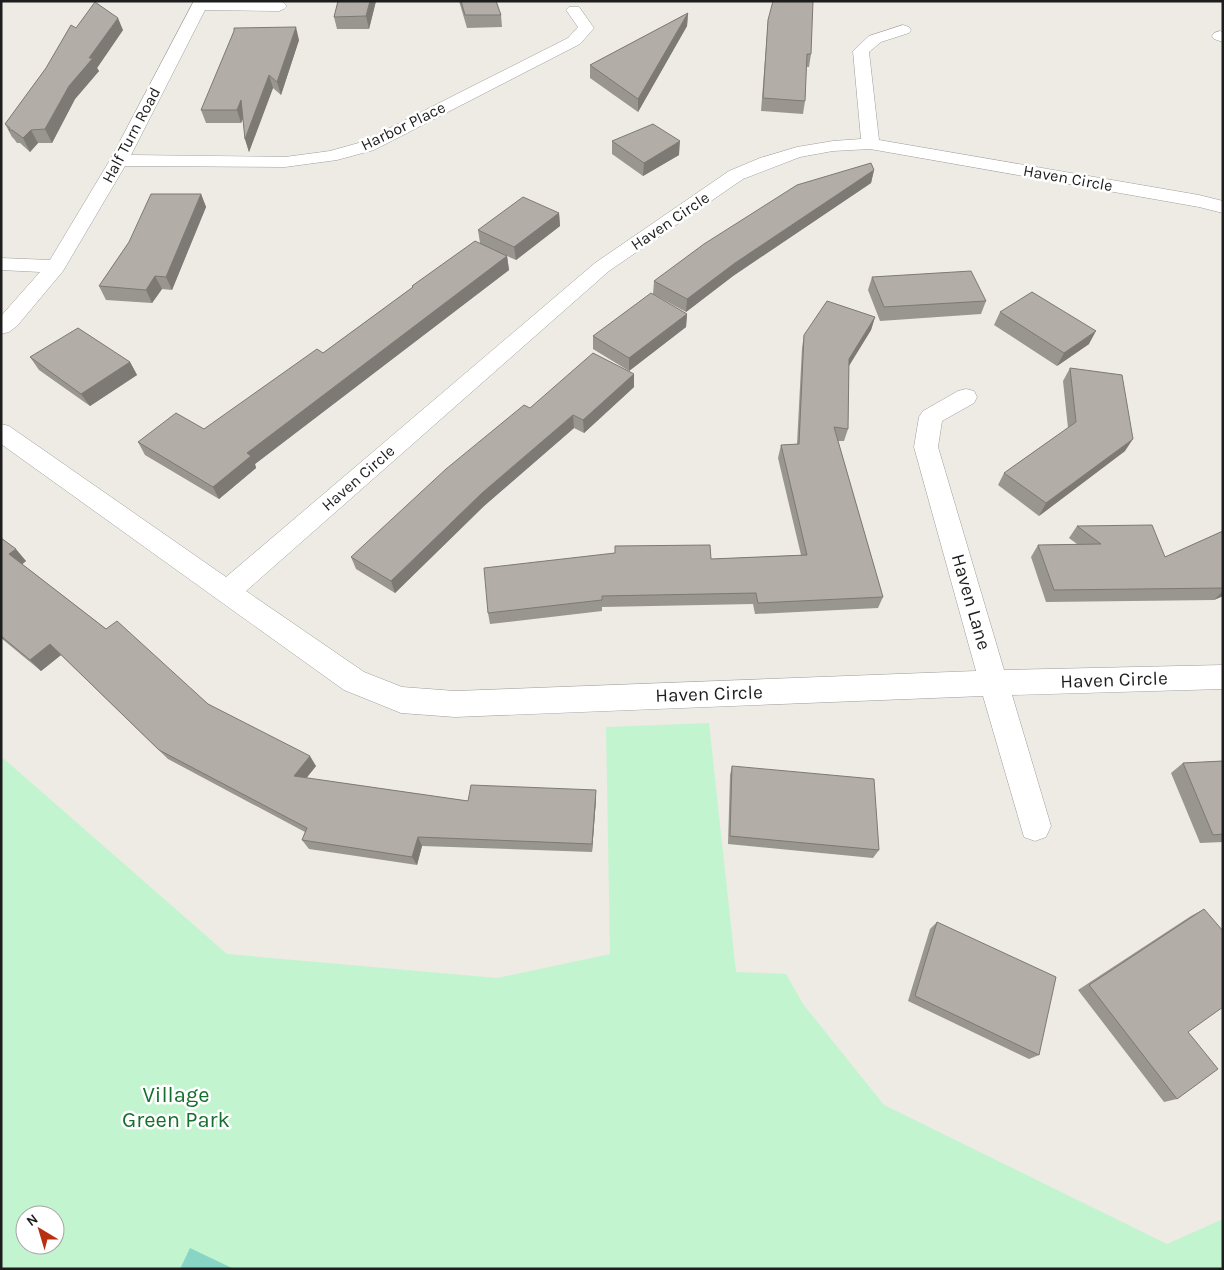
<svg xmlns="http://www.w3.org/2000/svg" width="1224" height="1270" viewBox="0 0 1224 1270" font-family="Karla,sans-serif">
  <rect width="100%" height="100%" fill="#edebe3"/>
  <path fill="#c3f4d0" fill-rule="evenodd" d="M 709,723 L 736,972 L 786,974 L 803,1004 L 884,1105 L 1167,1244 L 1223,1219 L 1223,1269 L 1,1269 L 1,759 L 3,758 L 227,954 L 497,978 L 610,954 L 606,727 ZM 25,1215 L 55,1215 L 55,1245 L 25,1245 Z"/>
  <path fill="#88d5c5" d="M 190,1248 L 234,1269 L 180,1269 Z"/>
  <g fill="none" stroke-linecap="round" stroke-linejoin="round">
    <g stroke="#9e9e9e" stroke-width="1">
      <path id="street" d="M 194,1 L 279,1 L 284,3 L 287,6 L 284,9 L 279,11 L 205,10 L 131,155 L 285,157 L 330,151 L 362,142 L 568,38 L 578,27 L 566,10 L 569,7 L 579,7 L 594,28 L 580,44 L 374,150 L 337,160 L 285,167 L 125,166 L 63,271 L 17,326 L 9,332 L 1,334 L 1,316 L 40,272 L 1,270 L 1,258 L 50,260 L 110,160 Z
        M 903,25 L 909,27 L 911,30 L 909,33 L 881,42 L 869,52 L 879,140 L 1199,195 L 1223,201 L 1223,213 L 1199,207 L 870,149 L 833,151 L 800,157 L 743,179 L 609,271 L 246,591 L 364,672 L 402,687 L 455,691 L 976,671 L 914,447 L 919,417 L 923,411 L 958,391 L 966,389 L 974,391 L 977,397 L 974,403 L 942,421 L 938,447 L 1004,670 L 1223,665 L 1223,689 L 1012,695 L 1051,826 L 1046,837 L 1035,841 L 1024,837 L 983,696 L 455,717 L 401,713 L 344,690 L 1,444 L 1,424 L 9,426 L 226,577 L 595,263 L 729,171 L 760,158 L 797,147 L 833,141 L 861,139 L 853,51 L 869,36 Z
        M 1220,31 L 1223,32 L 1223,42 L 1214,39 L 1212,36 L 1214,33 Z"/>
    </g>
    <use href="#street" fill="#fff" fill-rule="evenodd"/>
  </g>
  <path fill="#99958f" d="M 338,1 L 376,1 L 369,29 L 337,29 L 334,17 Z
    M 459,1 L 496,1 L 501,15 L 502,27 L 467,28 Z
    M 688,13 L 687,26 L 638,112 L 590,78 L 590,65 Z
    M 768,20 L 811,54 L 809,67 L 806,67 L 805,101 L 803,114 L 761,111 Z
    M 76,28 L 123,30 L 97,68 L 99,71 L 75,99 L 52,143 L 38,143 L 30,152 L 20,143 L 17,143 L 14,139 L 12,137 L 5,124 Z
    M 299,40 L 281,95 L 273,88 L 249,152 L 245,139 L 243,119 L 241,123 L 206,123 L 201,110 Z
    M 612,141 L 679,155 L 643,176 L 612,154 Z
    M 874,170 L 871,183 L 733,276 L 686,312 L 653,294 L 654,281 Z
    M 201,194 L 206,207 L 172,290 L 162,289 L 152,303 L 106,300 L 99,286 L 129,242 Z
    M 559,213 L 560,226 L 516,260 L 507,256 L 509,270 L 255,464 L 256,468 L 219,499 L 145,455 L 138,442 L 204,429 L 323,353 L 412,288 L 412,286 L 480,243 L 478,230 Z
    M 872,277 L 986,301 L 981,314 L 880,321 L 868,290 Z
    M 1000,312 L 1089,344 L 1057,366 L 994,325 Z
    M 687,314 L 686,327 L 629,371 L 593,349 L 593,336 Z
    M 875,317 L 871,330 L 849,366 L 848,429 L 844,441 L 838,441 L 883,597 L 878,608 L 755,614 L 753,604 L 602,607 L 602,611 L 490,624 L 488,613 L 711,559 L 801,555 L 778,458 L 781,445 L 797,444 L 802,348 L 804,335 Z
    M 30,357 L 130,362 L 137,375 L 90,406 L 39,370 Z
    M 1070,368 L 1125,451 L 1039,516 L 998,485 L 1004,473 L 1068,428 L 1063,381 Z
    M 634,374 L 634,387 L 584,433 L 574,428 L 484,506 L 395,593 L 356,569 L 351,557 L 530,408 Z
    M 1077,526 L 1165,557 L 1223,531 L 1223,596 L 1214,600 L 1046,602 L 1031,557 L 1038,545 L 1077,544 L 1069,538 Z
    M 1,538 L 26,561 L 22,564 L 106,629 L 208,704 L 316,766 L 306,778 L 468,801 L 596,799 L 592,852 L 422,846 L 417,865 L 309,849 L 302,840 L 305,832 L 168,759 L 61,655 L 41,671 L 1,638 Z
    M 1223,761 L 1223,842 L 1200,843 L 1171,773 L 1183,763 Z
    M 732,766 L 879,850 L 873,858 L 728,844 L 730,775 Z
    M 1204,909 L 1188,1032 L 1177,1099 L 1164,1102 L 1078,990 L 1191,916 Z
    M 937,922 L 1039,1055 L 1029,1059 L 908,1001 L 930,929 Z"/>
  <path fill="#7d7974" d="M 370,1 L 376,1 L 369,29 L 366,16 Z
    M 688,13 L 687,26 L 638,112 L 638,99 Z
    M 118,18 L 123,30 L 97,68 L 99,71 L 75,99 L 52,143 L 45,129 L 69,86 Z
    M 296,27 L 299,40 L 281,95 L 277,82 Z
    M 269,75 L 273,88 L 249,152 L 245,139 Z
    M 241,100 L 245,113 L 241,123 L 237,110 Z
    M 31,130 L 38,143 L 30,152 L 23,138 Z
    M 680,141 L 679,155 L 643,176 L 644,163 Z
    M 874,170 L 871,183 L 733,276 L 686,312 L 687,299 L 735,263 Z
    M 201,194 L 206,207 L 172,290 L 166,277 Z
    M 559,213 L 560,226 L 516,260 L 514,247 Z
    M 507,256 L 509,270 L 255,464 L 256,468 L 219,499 L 213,487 L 247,453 Z
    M 155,276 L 162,289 L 152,303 L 146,290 Z
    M 687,314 L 686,327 L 629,371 L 629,358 Z
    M 875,317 L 871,330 L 845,372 L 849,359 Z
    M 1096,331 L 1089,344 L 1057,366 L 1064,353 Z
    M 130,362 L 137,375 L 90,406 L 81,394 Z
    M 634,374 L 634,387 L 584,433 L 583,420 Z
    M 573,415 L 574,428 L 484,506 L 395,593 L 391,581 L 482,493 Z
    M 1133,439 L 1125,451 L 1039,516 L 1046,503 Z
    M 16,549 L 26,561 L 20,566 L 9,554 Z
    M 1223,591 L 1223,596 L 1214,600 Z
    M 50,644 L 61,655 L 41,671 L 30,660 Z
    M 310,756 L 316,766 L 301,785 L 294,776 Z
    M 596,790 L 596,799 L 592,852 L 592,844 Z
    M 418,837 L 422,846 L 417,865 L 412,857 Z"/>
  <path fill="#b2ada6" stroke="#7d7974" d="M 338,1 L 370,1 L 366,16 L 334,17 Z
    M 461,1 L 496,1 L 501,15 L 465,15 Z
    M 773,1 L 813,1 L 811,54 L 807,54 L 805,101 L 763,98 L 768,20 Z
    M 95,2 L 118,18 L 89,58 L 93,58 L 69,86 L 45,129 L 31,130 L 23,138 L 12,130 L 9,130 L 10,128 L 5,124 L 46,68 L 71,25 L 76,28 Z
    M 688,13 L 638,99 L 590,65 Z
    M 296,27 L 277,82 L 269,75 L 245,139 L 241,100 L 237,110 L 201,110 L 234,31 L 234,28 Z
    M 653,124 L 680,141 L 644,163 L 612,141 Z
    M 871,163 L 874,170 L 735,263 L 687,299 L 654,281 L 704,244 L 797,185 Z
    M 151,194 L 201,194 L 166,277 L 155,276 L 146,290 L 99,286 L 129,242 Z
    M 523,197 L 559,213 L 514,247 L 478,230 Z
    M 475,241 L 507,256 L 247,453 L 251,456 L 213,487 L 138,442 L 176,413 L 204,429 L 317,349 L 323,353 L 413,287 L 412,286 Z
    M 971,271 L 986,301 L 884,307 L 872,277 Z
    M 1032,292 L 1096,331 L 1064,353 L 1000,312 Z
    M 651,293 L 687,314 L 629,358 L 593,336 Z
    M 827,301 L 875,317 L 849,359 L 848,429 L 834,427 L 883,597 L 758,603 L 756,593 L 602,596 L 602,600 L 488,613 L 484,568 L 615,553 L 615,546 L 710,545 L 711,559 L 807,555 L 781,445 L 799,444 L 804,335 Z
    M 78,328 L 130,362 L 81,394 L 30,357 Z
    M 593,353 L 634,374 L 583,420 L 573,415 L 482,493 L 391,581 L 351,557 L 446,469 L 524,405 L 530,408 Z
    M 1070,368 L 1122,375 L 1133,439 L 1046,503 L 1004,473 L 1076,422 Z
    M 1152,525 L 1165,557 L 1223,531 L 1223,588 L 1054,590 L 1038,545 L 1101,544 L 1077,526 Z
    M 1,538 L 16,549 L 9,554 L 106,629 L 117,621 L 208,704 L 310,756 L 294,776 L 468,801 L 471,785 L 596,790 L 592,844 L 418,837 L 412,857 L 302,840 L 307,828 L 159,750 L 50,644 L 30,660 L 1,636 Z
    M 1223,761 L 1223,834 L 1213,835 L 1183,763 Z
    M 732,766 L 874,779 L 879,850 L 730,836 Z
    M 1204,909 L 1223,931 L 1223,1007 L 1188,1032 L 1218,1069 L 1177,1099 L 1089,985 Z
    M 937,922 L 1056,977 L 1039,1055 L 915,996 Z"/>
  <g text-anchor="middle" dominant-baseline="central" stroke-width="5" stroke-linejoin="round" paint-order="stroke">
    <g font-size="16" fill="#1d1d1d" stroke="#fff">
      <text transform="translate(403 126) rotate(-26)">Harbor Place</text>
      <text transform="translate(131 135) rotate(-62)">Half Turn Road</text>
      <text transform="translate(1068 178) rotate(10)">Haven Circle</text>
      <text transform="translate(670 221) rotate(-34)">Haven Circle</text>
      <text transform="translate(358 478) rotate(-41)">Haven Circle</text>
    </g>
    <g font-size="19" fill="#1d1d1d" stroke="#fff">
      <text transform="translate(971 602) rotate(74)">Haven Lane</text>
      <text transform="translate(1114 680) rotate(-2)">Haven Circle</text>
      <text transform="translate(709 694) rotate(-2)">Haven Circle</text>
    </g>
    <g font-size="22" fill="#15702d" stroke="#fff">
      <text x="176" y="1095">Village<tspan x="176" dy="25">Green Park</tspan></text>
    </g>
  </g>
  <rect width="1224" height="1270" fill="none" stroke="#1d1d1d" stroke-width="5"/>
  <g transform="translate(40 1230) rotate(322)"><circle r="24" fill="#ffffff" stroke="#a5a5a5"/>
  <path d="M0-4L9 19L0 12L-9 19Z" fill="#b73012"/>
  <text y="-8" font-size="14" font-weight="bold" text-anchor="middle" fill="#1d1d1d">N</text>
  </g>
</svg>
